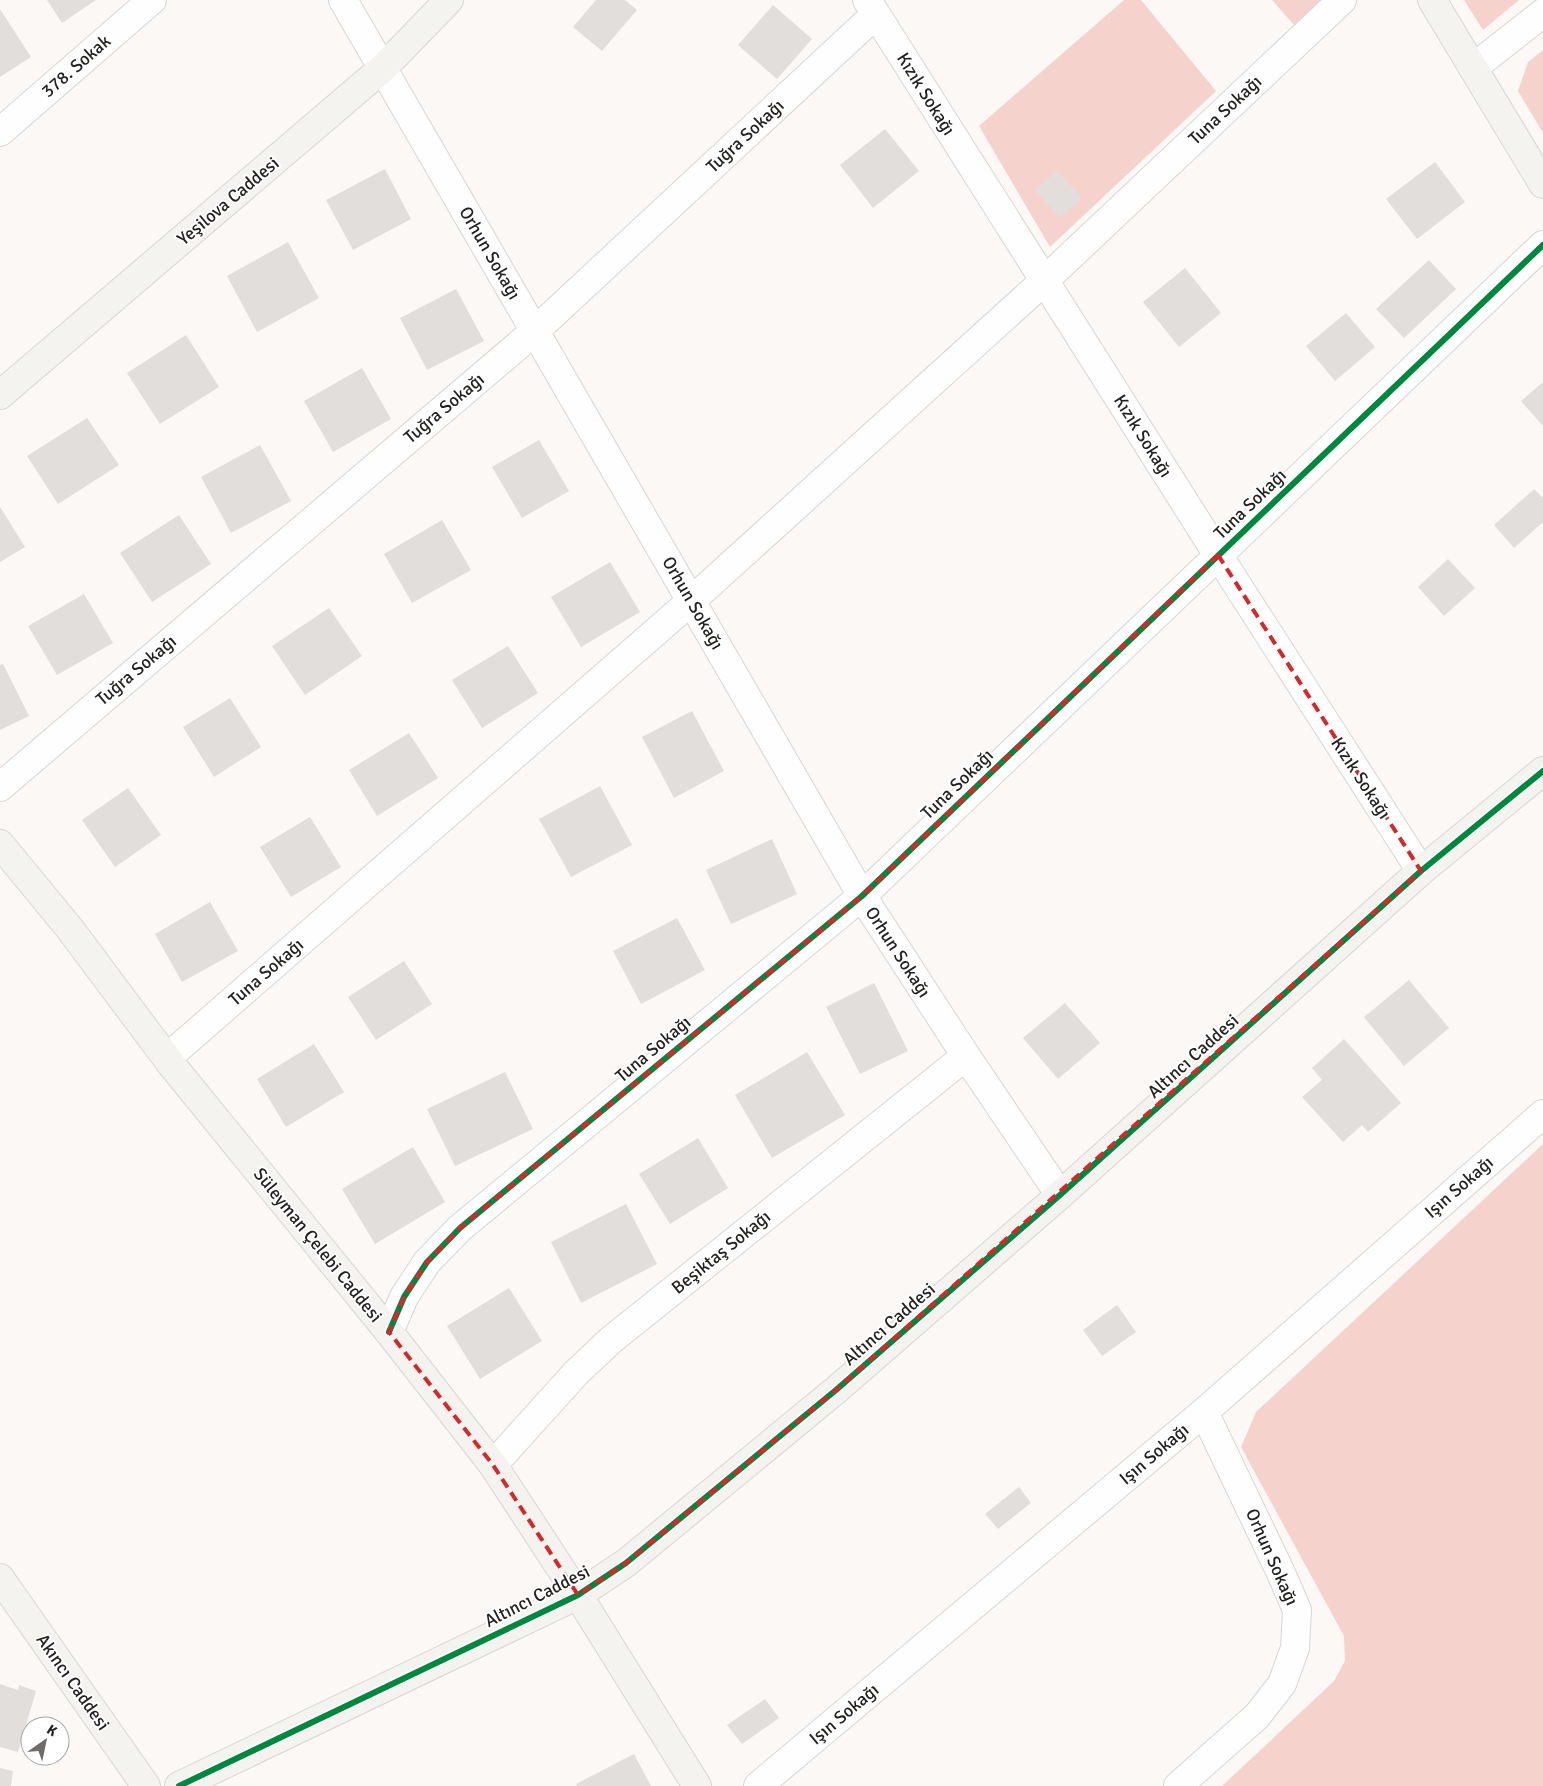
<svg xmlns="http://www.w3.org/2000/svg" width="1543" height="1786" viewBox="0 0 1543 1786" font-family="Signika,sans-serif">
  <rect width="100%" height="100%" fill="#fbf8f5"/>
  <path fill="#f6d2cd" d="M 1124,0 L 1141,0 L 1216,91 L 1050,247 L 979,126 Z
    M 1272,0 L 1321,0 L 1294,25 Z
    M 1464,0 L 1519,0 L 1483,30 Z
    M 1543,50 L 1543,133 L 1518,91 L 1528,62 Z
    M 1543,1144 L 1543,1786 L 1222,1786 L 1334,1681 L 1345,1661 L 1344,1636 L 1241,1447 L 1256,1412 Z"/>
  <path fill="#e1dedc" d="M 47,0 L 96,0 L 62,23 Z
    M 596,0 L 625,0 L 637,10 L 602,51 L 573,27 Z
    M 773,5 L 812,39 L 777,79 L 738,45 Z
    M 0,9 L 31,57 L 0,77 Z
    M 885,129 L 919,171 L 873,208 L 840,165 Z
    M 1435,162 L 1465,202 L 1417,239 L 1386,199 Z
    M 385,169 L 411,219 L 353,250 L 326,200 Z
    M 1057,171 L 1082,198 L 1060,218 L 1035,190 Z
    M 288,242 L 319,298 L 257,332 L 227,276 Z
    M 1429,260 L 1456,289 L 1404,338 L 1376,309 Z
    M 1185,268 L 1221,313 L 1179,347 L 1143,302 Z
    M 456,289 L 484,341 L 427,370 L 400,318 Z
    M 1346,313 L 1375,347 L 1335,381 L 1306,346 Z
    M 186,335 L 219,387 L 160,424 L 127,373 Z
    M 362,368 L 391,419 L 333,452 L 304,401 Z
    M 1543,382 L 1543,426 L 1521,401 Z
    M 87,418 L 119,465 L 58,504 L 27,456 Z
    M 539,440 L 569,491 L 522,518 L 492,467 Z
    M 260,445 L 291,501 L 231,533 L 201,477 Z
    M 1534,489 L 1543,498 L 1543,522 L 1514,548 L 1494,525 Z
    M 0,507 L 25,547 L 0,562 Z
    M 179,515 L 211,564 L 152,602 L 120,553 Z
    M 442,520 L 471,570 L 412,603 L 384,554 Z
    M 1448,559 L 1475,588 L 1444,616 L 1418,587 Z
    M 610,562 L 640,612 L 581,647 L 551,597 Z
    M 84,594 L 113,643 L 57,675 L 28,626 Z
    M 329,608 L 362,656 L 305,695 L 272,646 Z
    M 508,646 L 538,693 L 482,728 L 452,680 Z
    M 3,664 L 29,716 L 0,730 L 0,665 Z
    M 230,698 L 261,747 L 214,777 L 183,727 Z
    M 692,711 L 724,771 L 674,798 L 642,737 Z
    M 409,733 L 438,778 L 377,816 L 349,770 Z
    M 600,786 L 632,845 L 571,877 L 539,819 Z
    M 128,788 L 161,835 L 115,867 L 82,820 Z
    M 310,817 L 341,867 L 291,897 L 260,847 Z
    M 772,839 L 797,894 L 731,924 L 706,870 Z
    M 210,902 L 238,951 L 182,982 L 155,934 Z
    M 677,918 L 705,970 L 641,1004 L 613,951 Z
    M 404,961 L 432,1004 L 376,1040 L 348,997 Z
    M 1409,980 L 1449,1028 L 1404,1066 L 1364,1017 Z
    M 874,983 L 908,1051 L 860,1074 L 826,1007 Z
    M 1065,1003 L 1100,1043 L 1058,1079 L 1023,1038 Z
    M 1344,1039 L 1401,1103 L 1368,1132 L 1362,1125 L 1343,1142 L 1302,1097 L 1322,1080 L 1312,1068 Z
    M 314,1044 L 344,1092 L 286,1127 L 257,1079 Z
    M 807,1052 L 845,1115 L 772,1158 L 735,1095 Z
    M 505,1072 L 533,1129 L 455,1166 L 427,1109 Z
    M 698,1138 L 728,1188 L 670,1224 L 639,1174 Z
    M 413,1147 L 445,1202 L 375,1244 L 342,1189 Z
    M 626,1204 L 657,1264 L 581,1303 L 551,1242 Z
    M 509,1288 L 542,1341 L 480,1379 L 447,1326 Z
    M 1117,1305 L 1136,1332 L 1102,1356 L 1083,1330 Z
    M 1019,1487 L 1031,1503 L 998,1529 L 985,1514 Z
    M 0,1684 L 18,1690 L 19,1685 L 36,1691 L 18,1752 L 0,1747 Z
    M 765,1699 L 779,1718 L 742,1744 L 727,1725 Z
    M 634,1754 L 651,1786 L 577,1786 L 576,1784 Z
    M 0,1768 L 13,1771 L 11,1786 L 0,1786 Z"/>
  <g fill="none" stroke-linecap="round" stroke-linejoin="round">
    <g stroke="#d8d6d4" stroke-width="30">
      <path id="street" d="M 343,0 L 862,896 L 966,1056 L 1060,1195
        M 867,0 L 1218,555 L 1421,871
        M 1473,68 L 1543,13
        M 0,132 L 152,0
        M 0,787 L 535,331 L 876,14
        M 167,1058 L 691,601 L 1044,281 L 1342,0
        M 389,1332 L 404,1297 L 427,1262 L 460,1228 L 862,896 L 1543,245
        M 493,1465 L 576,1373 L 611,1340 L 966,1056
        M 758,1786 L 1204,1412 L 1543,1114
        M 1178,1786 L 1257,1716 L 1282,1684 L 1295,1648 L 1297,1610 L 1281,1573 L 1204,1412"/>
    </g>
    <g stroke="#d8d6d4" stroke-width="30">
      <path id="secondary" d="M 1432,0 L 1543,184
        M 0,395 L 383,68 L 449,0
        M 0,844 L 70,929 L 171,1064 L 389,1332 L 493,1465 L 578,1595 L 697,1786
        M 0,1578 L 146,1786
        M 179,1786 L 578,1595 L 626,1563 L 836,1390 L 1060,1195 L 1421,871 L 1543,771"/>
    </g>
    <use href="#street" stroke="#fefefe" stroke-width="28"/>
    <use href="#secondary" stroke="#f4f3f0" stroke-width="28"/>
    <g stroke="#fff" stroke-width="9">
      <path id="cycleway" d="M 389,1332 L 404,1297 L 427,1262 L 460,1228 L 862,896 L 1543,245
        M 179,1786 L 578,1595 L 626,1563 L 836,1390 L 1060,1195 L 1421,871 L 1543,771"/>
    </g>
    <use href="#cycleway" stroke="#00873e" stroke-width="6"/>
  </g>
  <path fill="none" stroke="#d62828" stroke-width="4" stroke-dasharray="10 6" stroke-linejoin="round" d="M 1218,555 L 1421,871 L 836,1390 L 626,1563 L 578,1595 L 493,1465 L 389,1332 L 404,1297 L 427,1262 L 460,1228 L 862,896 Z"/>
  <g text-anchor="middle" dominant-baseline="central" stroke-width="4" stroke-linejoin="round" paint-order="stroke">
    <g font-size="18" fill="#232220" stroke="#fff">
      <text transform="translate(76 66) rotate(-41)">378. Sokak</text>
      <text transform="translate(926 94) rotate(58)">Kızık Sokağı</text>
      <text transform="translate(1225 110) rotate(-43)">Tuna Sokağı</text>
      <text transform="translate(745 136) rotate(-43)">Tuğra Sokağı</text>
      <text transform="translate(228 201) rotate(-40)">Yeşilova Caddesi</text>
      <text transform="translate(490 253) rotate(60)">Orhun Sokağı</text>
      <text transform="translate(444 408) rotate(-40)">Tuğra Sokağı</text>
      <text transform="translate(1143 436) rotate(58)">Kızık Sokağı</text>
      <text transform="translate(1250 504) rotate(-44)">Tuna Sokağı</text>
      <text transform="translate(693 603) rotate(60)">Orhun Sokağı</text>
      <text transform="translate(136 670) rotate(-40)">Tuğra Sokağı</text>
      <text transform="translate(1361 778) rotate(57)">Kızık Sokağı</text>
      <text transform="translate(957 784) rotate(-44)">Tuna Sokağı</text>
      <text transform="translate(898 952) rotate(57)">Orhun Sokağı</text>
      <text transform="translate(266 972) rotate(-41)">Tuna Sokağı</text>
      <text transform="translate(653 1049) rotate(-40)">Tuna Sokağı</text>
      <text transform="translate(1193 1056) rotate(-42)">Altıncı Caddesi</text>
      <text transform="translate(1459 1187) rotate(-41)">Işın Sokağı</text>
      <text transform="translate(318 1245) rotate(51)">Süleyman Çelebi Caddesi</text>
      <text transform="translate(721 1252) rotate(-39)">Beşiktaş Sokağı</text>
      <text transform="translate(889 1324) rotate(-41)">Altıncı Caddesi</text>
      <text transform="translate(1154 1454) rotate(-40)">Işın Sokağı</text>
      <text transform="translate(1272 1557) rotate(66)">Orhun Sokağı</text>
      <text transform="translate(537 1596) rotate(-27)">Altıncı Caddesi</text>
      <text transform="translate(73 1682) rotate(55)">Akıncı Caddesi</text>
      <text transform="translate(844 1714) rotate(-40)">Işın Sokağı</text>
    </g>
  </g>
  <g transform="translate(45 1741) rotate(33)"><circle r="24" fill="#ffffff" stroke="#a7a7a6"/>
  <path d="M0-4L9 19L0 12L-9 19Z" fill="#6f6d6b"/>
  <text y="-8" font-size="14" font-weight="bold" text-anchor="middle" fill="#232220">K</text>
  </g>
</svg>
